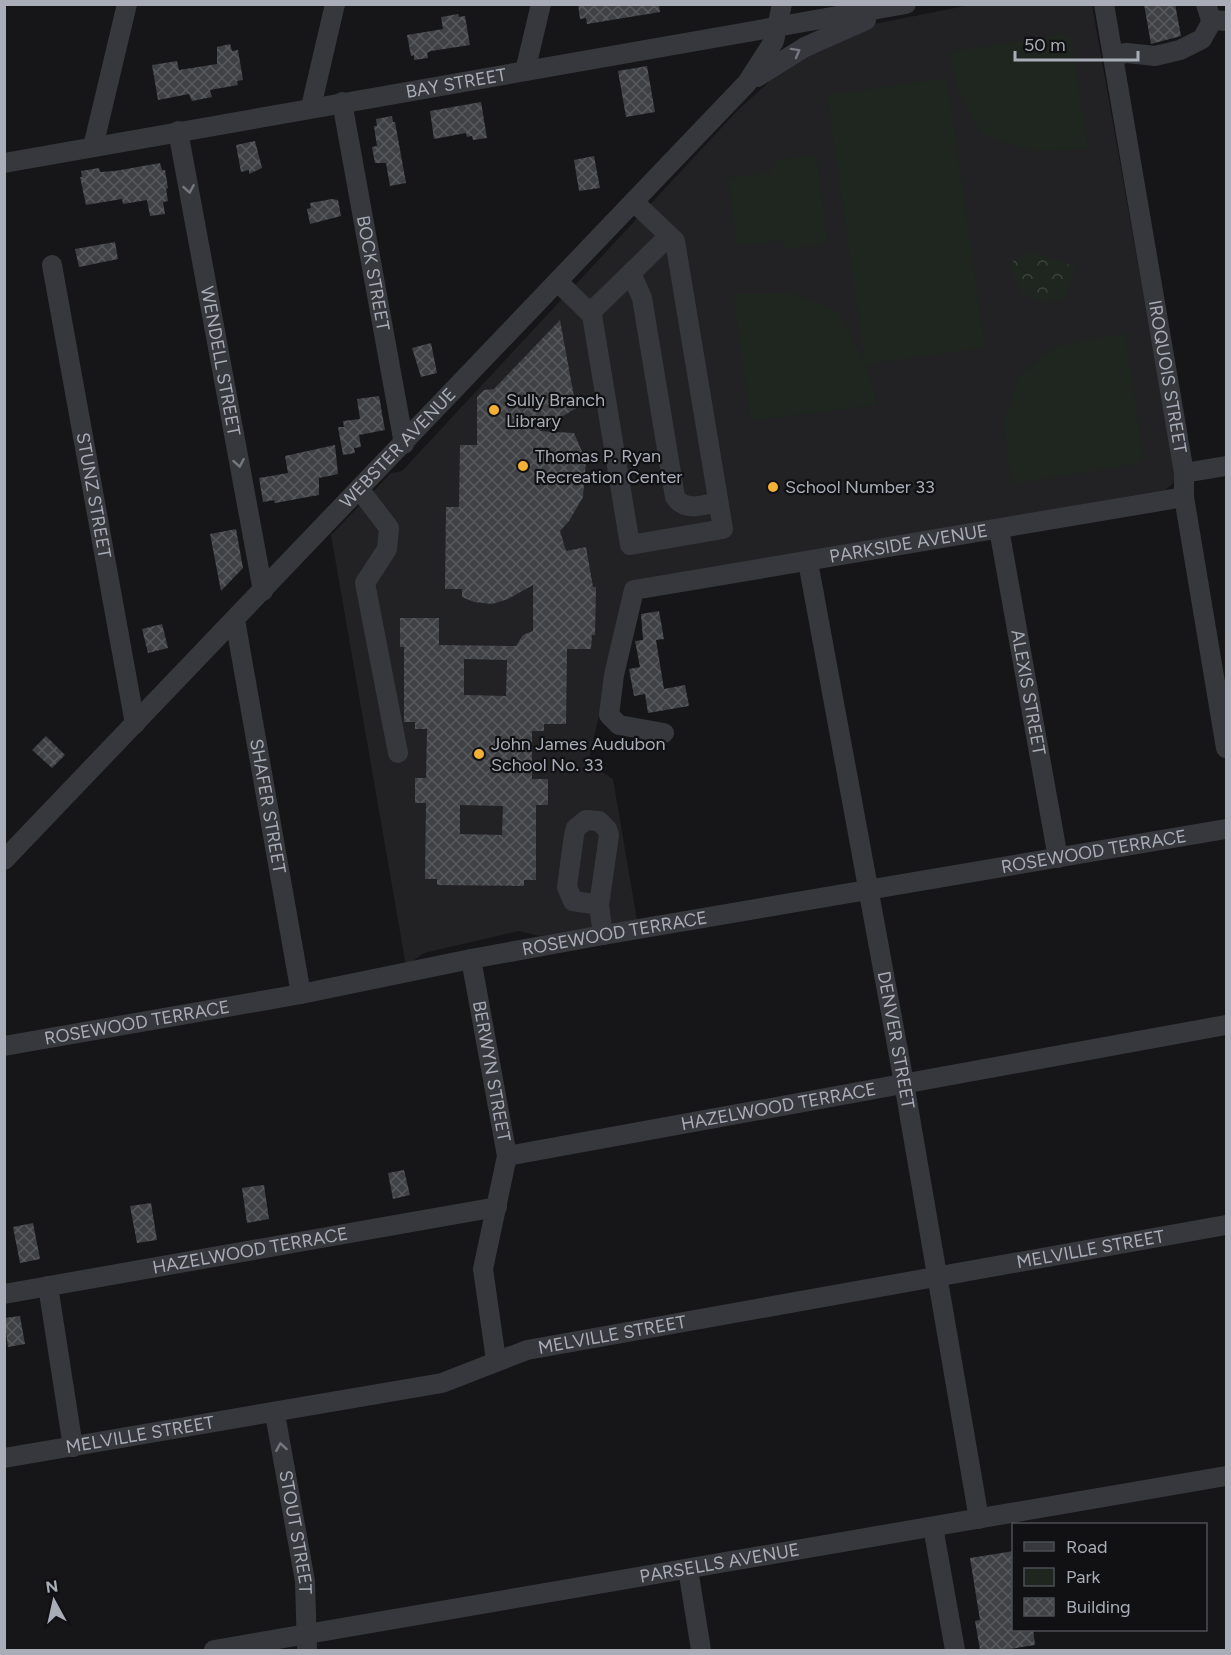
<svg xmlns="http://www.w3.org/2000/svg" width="1231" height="1655" viewBox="0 0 1231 1655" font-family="Figtree,sans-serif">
  <defs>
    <pattern id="forest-crowns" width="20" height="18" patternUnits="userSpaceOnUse" patternTransform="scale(1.5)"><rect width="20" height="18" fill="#1e261f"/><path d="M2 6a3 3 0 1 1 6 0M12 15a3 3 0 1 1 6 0" fill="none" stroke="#3c433d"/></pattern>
    <pattern id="building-cross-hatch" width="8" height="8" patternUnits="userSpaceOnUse" patternTransform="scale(1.5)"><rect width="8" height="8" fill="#404145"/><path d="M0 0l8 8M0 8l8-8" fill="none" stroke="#595a5e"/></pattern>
  </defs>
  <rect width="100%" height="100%" fill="#161618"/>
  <path fill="#222225" d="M 970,5 L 1092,5 L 1175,473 L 1173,484 L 1165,490 L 630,583 L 588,763 L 613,779 L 637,920 L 539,936 L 519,931 L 424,953 L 406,966 L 331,535 L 391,473 L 402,471 L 737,111 L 772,79 L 814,51 L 874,24 Z"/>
  <path fill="#1e261f" d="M 1064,34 L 1071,39 L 1088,149 L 1033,151 L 982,134 L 960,96 L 948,52 Z
    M 947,78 L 985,348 L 866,364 L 877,405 L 756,420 L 750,416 L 733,294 L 791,293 L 839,312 L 865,362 L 827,95 Z
    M 810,155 L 817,160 L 827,239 L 822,245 L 788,249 L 782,245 L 781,240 L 737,246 L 728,178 L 772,172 L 772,166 L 776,160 Z
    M 1125,333 L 1143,457 L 1137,464 L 1011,484 L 1004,422 L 1019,375 L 1057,346 Z"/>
  <path fill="url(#forest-crowns)" d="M 1033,252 L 1075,267 L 1064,301 L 1056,298 L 1048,303 L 1022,293 L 1011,269 L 1013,261 Z"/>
  <path fill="url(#building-cross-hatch)" fill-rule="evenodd" d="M 578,4 L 659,4 L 660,12 L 587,24 L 586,18 L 580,19 Z
    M 1144,4 L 1175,4 L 1181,36 L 1151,44 Z
    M 458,14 L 459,17 L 465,16 L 470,45 L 431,51 L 427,53 L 428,58 L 414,60 L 414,55 L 411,56 L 407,35 L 443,29 L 441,17 Z
    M 230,44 L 232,51 L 238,50 L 243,80 L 237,81 L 238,85 L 210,90 L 212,97 L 192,101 L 189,94 L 158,100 L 152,65 L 177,61 L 179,70 L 217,64 L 217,47 Z
    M 647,66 L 655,112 L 626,117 L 618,71 Z
    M 481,102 L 487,138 L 473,140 L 472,136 L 467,137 L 466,133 L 434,139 L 430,111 Z
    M 392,116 L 393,122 L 395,122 L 406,183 L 390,186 L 386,163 L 375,163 L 372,147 L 377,146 L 374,126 L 377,126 L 376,119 Z
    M 255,141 L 262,168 L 249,174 L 249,170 L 241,172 L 236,145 Z
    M 594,156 L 600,188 L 579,191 L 574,160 Z
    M 160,163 L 162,170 L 165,170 L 168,188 L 166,189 L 168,201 L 163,202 L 165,214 L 150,216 L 147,200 L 123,204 L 122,199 L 86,205 L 80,177 L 82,177 L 81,171 L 99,168 L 100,172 L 115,171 Z
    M 332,199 L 338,200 L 341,216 L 310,224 L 307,209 L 311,208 L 310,203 Z
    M 115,242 L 118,259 L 79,267 L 75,249 Z
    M 560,320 L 576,408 L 539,431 L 574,433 L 586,461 L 583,497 L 569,521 L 560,531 L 566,551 L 586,547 L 593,587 L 596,587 L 595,635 L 592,635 L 591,649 L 567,649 L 566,724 L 544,724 L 544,731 L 532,731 L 532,779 L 548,779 L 548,805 L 536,805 L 536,880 L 524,880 L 524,886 L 437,885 L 437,879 L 425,879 L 426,803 L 415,803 L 415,778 L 426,778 L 427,729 L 415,729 L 415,722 L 404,722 L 404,647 L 400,647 L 400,618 L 439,618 L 439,645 L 516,646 L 523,635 L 533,631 L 533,585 L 508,599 L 492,604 L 474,602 L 462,597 L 462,589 L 445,589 L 446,507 L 459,507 L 460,445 L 477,445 L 477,397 L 484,390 L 494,389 ZM 464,659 L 507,660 L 506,696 L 464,695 ZM 460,805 L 503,806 L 502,835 L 460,834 Z
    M 431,343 L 437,373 L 421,377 L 412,348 Z
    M 379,396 L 385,430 L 359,435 L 361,447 L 354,448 L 355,453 L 343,455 L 338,427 L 344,427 L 343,421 L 360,419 L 357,399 Z
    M 335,445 L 338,474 L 319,478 L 319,495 L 275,503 L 274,500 L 263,502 L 259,478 L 288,473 L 285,456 Z
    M 236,529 L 243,568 L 221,591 L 210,534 Z
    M 659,611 L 664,639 L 656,640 L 664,689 L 685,685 L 689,706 L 648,713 L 645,694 L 634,696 L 629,669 L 640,667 L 635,641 L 643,640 L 641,614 Z
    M 162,624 L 168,648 L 148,653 L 142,629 Z
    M 46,736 L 65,755 L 52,768 L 32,750 Z
    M 404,1170 L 410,1195 L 393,1199 L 388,1173 Z
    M 264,1185 L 269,1219 L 247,1223 L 242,1188 Z
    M 151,1203 L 157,1240 L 137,1243 L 130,1206 Z
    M 33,1223 L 40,1259 L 20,1263 L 13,1227 Z
    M 20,1316 L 25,1344 L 8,1347 L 4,1318 Z
    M 1014,1551 L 1014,1629 L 1033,1629 L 1035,1645 L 1004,1650 L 980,1650 L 975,1621 L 980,1620 L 970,1558 Z"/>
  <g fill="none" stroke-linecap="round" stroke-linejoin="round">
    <g stroke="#37383d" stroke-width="20">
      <path id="s1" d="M 1104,4 L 1184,473 L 1184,497 L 1226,748"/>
      <path d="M 1206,4 L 1211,20 L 1226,21"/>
      <path d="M 1113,55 L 1127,53 L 1155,56 L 1180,50 L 1202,39 L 1212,21"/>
      <path d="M 525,71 L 541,4"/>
      <path d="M 757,77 L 805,47 L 866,20"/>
      <path id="s2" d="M 342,102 L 404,444"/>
      <path d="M 311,107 L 335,4"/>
      <path id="s3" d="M 178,131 L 263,591"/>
      <path d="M 93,147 L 127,4"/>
      <path id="s4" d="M 4,163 L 906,4"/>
      <path id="s5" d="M 52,265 L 135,724"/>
      <path d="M 631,273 L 642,298 L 675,497 C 685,512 703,505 718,502"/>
      <path d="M 558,282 L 592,315 L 630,545 L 723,529 L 675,241 L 634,202"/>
      <path d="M 590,313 L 669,236"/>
      <path d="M 1184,473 L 1226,466"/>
      <path d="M 360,490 L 389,528 L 387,549 L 365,583 L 398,753"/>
      <path id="s6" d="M 999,529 L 1058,858"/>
      <path id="s7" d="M 808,562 L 904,1083 L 979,1519"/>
      <path id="s8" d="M 235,620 L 301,994"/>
      <path id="s9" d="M 664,733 L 619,725 L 609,715 L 614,675 L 634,590 L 1184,497"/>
      <path id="s10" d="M 4,860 L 747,83 L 774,41 L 782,4"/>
      <path d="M 599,905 L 573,901 L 567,887 L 574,835 L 576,828 L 586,820 L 599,821 L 607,829 L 609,835 L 599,905 L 603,935"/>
      <path id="s11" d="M 471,959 L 507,1156 L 483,1269 L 496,1360"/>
      <path id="s12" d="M 4,1046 L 301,994 L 471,959 L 603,935 L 1226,829"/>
      <path id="s13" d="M 507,1156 L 1226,1025"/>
      <path d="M 48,1286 L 73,1447"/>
      <path id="s14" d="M 4,1294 L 497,1207"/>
      <path id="s15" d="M 275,1414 L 305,1581 L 307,1650"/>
      <path id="s16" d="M 4,1458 L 442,1383 L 527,1350 L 1226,1225"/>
      <path d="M 933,1527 L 955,1650"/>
      <path d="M 688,1569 L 701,1650"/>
      <path id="s17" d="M 214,1650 L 1226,1476"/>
    </g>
  </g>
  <defs><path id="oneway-chevron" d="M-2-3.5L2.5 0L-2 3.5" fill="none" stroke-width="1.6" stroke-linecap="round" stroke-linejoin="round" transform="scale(1.5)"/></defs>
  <g stroke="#757881">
    <use href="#oneway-chevron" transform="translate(796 52) rotate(-29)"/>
    <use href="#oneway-chevron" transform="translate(189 189) rotate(80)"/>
    <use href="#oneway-chevron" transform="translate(239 463) rotate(80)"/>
    <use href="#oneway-chevron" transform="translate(281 1447) rotate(-100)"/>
  </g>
  <g fill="#f2b134" stroke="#111113" stroke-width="2">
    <circle cx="494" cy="410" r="6"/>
    <circle cx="523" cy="466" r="6"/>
    <circle cx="773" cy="487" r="6"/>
    <circle cx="479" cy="754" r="6"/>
  </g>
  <g text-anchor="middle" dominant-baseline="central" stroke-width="4.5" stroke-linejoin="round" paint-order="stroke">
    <g font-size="18" fill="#a8adb8" stroke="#111113">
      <text stroke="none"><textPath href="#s4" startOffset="459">BAY STREET</textPath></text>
      <text stroke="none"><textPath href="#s2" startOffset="174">BOCK STREET</textPath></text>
      <text stroke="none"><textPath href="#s3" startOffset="234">WENDELL STREET</textPath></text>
      <text stroke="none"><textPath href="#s1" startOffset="378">IROQUOIS STREET</textPath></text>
      <text stroke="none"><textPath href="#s10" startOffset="570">WEBSTER AVENUE</textPath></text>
      <text stroke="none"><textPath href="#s5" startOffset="234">STUNZ STREET</textPath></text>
      <text stroke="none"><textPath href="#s9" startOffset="466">PARKSIDE AVENUE</textPath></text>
      <text stroke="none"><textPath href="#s6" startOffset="166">ALEXIS STREET</textPath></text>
      <text stroke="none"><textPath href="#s8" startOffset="189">SHAFER STREET</textPath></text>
      <text stroke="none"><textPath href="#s12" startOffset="1107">ROSEWOOD TERRACE</textPath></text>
      <text stroke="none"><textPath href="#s12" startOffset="621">ROSEWOOD TERRACE</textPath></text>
      <text stroke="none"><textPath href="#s12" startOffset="135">ROSEWOOD TERRACE</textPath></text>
      <text stroke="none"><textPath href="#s7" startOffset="486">DENVER STREET</textPath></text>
      <text stroke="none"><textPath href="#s11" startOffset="114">BERWYN STREET</textPath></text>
      <text stroke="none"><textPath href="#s13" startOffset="276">HAZELWOOD TERRACE</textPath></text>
      <text stroke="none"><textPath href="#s16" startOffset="1108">MELVILLE STREET</textPath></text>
      <text stroke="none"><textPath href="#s14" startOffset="250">HAZELWOOD TERRACE</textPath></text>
      <text stroke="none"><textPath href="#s16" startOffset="622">MELVILLE STREET</textPath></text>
      <text stroke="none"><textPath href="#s16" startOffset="138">MELVILLE STREET</textPath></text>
      <text stroke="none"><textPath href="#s15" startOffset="120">STOUT STREET</textPath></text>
      <text stroke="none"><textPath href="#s17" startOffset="513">PARSELLS AVENUE</textPath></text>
    </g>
    <g font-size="18" fill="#a8adb8" stroke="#111113" text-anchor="start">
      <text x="506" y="400">Sully Branch<tspan x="506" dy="21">Library</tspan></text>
      <text x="535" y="456">Thomas P. Ryan<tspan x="535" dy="21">Recreation Center</tspan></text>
      <text x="785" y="487">School Number 33</text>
      <text x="491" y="744">John James Audubon<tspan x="491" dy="21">School No. 33</tspan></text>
    </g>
  </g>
  <rect width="1231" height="1655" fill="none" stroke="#a8adb8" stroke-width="12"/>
  <rect x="1012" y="1523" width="195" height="108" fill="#111113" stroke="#4d4f55" stroke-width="1.5"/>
  <rect x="1024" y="1542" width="30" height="9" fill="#37383d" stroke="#4d4f55" stroke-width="1.5"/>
  <text x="1066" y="1553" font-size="18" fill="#a8adb8">Road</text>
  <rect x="1024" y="1568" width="30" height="18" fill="#1e261f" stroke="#4d4f55" stroke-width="1.5"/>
  <text x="1066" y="1583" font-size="18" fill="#a8adb8">Park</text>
  <rect x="1024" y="1598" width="30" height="18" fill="url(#building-cross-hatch)" stroke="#4d4f55" stroke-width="1.5"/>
  <text x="1066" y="1613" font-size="18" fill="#a8adb8">Building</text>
  <g transform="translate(54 1601) rotate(352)" stroke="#111113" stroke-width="4.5" paint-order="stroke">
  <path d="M0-4.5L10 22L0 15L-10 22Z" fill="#a8adb8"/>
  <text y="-9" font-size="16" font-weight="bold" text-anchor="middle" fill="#a8adb8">N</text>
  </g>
  <path d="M1015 51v9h123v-9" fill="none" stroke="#a8adb8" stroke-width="3"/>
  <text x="1024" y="51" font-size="18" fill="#a8adb8" stroke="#111113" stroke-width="4.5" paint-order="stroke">50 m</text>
</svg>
